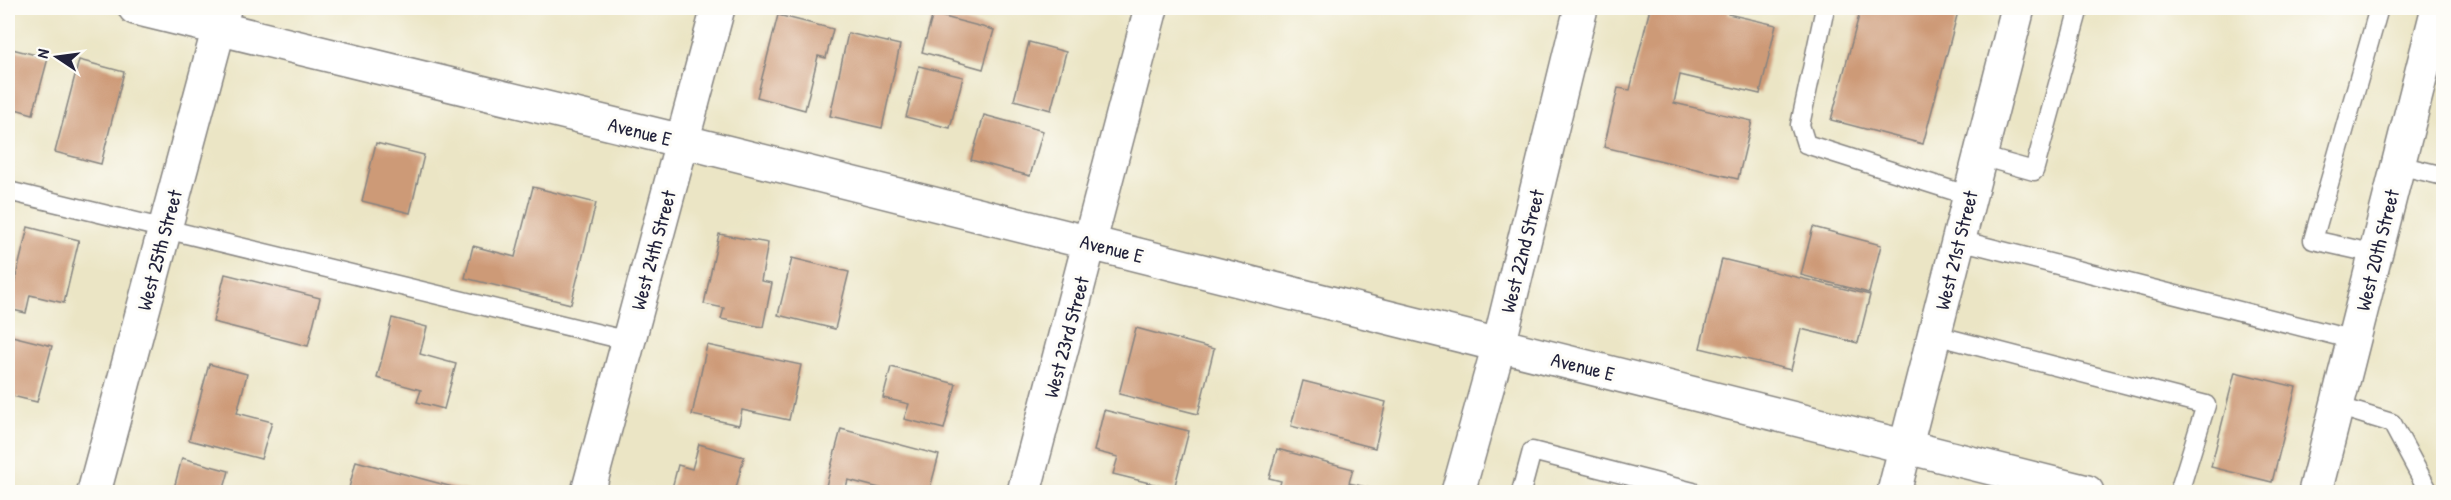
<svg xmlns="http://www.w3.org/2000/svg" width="2451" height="500" viewBox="0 0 2451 500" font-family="'Patrick Hand',sans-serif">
  <rect width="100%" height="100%" fill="#fdfcf7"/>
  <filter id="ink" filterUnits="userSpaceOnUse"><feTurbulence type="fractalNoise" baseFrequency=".0167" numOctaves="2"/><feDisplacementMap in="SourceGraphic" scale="12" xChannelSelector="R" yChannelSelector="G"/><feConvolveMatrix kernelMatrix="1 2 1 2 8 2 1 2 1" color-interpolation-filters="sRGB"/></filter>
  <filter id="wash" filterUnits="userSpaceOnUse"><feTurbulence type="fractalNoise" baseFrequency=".008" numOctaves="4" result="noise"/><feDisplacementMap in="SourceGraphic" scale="24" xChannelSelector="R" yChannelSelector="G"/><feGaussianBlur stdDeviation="1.35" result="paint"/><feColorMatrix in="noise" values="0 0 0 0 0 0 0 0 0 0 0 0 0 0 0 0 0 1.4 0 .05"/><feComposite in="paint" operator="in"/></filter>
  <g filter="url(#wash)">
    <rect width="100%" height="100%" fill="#ebe5c5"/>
    <g id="blocks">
      <path fill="#cd9a77" d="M 1650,8 L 1730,8 L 1728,14 L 1776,25 L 1760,94 L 1680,75 L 1674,103 L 1752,121 L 1738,179 L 1604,147 L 1618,88 L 1630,90 Z
        M 1861,8 L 1959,8 L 1923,144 L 1831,120 Z
        M 933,14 L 994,30 L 983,69 L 922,52 Z
        M 778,15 L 833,29 L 826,58 L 818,56 L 805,110 L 757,97 Z
        M 848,33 L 900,45 L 882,128 L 830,116 Z
        M 1029,42 L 1066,52 L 1051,110 L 1014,100 Z
        M 8,48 L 48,58 L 33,114 L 8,107 Z
        M 79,60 L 124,72 L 101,164 L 55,152 Z
        M 919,66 L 963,77 L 950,128 L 906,117 Z
        M 984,115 L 1043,131 L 1030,176 L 971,160 Z
        M 376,143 L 424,155 L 410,213 L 362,201 Z
        M 533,187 L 596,203 L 571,304 L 465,278 L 473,246 L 515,257 Z
        M 28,227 L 79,240 L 64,303 L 30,295 L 26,313 L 8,309 Z
        M 1813,227 L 1881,245 L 1869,293 L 1801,275 Z
        M 719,234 L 768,243 L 761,281 L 772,283 L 763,327 L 721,319 L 724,308 L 704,304 Z
        M 792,258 L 849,272 L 835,329 L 778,315 Z
        M 1722,259 L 1870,295 L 1858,343 L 1801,329 L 1791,370 L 1700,348 Z
        M 225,274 L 320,298 L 308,346 L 213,322 Z
        M 392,318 L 427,327 L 420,354 L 456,364 L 444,409 L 417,402 L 421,390 L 377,378 Z
        M 1136,328 L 1214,349 L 1198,414 L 1119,394 Z
        M 8,335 L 52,346 L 37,402 L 8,395 Z
        M 707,345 L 801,365 L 789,420 L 742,410 L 739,425 L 692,415 Z
        M 209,364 L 247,374 L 237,413 L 272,422 L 261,459 L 189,440 Z
        M 891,367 L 956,384 L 944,429 L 904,419 L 909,404 L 883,398 Z
        M 2235,372 L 2296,387 L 2272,482 L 2211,467 Z
        M 1303,381 L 1386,402 L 1375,448 L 1291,426 Z
        M 1104,410 L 1189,431 L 1174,489 L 1113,474 L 1118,457 L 1094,451 Z
        M 841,429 L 939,455 L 929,492 L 895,492 L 848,480 L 845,491 L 826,486 Z
        M 699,444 L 744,457 L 735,492 L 671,492 L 678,465 L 692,469 Z
        M 1277,449 L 1353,469 L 1349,483 L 1374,489 L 1373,492 L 1278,492 L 1281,481 L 1269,478 Z
        M 8,456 L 13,457 L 9,481 L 8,481 Z
        M 182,458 L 229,471 L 223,492 L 173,492 Z
        M 356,461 L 471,492 L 348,492 Z"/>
    </g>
  </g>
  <g filter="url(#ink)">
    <use href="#blocks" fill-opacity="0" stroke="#868480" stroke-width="1.5"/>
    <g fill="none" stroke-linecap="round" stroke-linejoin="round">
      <g stroke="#868480" stroke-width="21">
        <path id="lane" d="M 1825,8 L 1800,125 L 1806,144 L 1970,196
          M 1980,156 L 2034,171 L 2079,8
          M 2398,165 L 2444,176
          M 8,191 L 629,341
          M 1959,240 L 2354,340
          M 2376,254 L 2313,240 L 2379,8
          M 1935,335 L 2206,405 L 2179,492
          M 2337,406 L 2392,423 L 2429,492
          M 1521,492 L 1532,451 L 1693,492"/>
      </g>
      <g stroke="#868480" stroke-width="36">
        <path id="street" d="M 135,8 L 682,141 L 2087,492
          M 94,492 L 224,9
          M 588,492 L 718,8
          M 1024,492 L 1151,8
          M 1458,492 L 1499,345 L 1581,8
          M 1894,492 L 2018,8
          M 2315,492 L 2438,8"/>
      </g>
      <use href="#lane" stroke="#fff" stroke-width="18"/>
      <use href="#street" stroke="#fff" stroke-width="33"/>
    </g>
  </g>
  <g text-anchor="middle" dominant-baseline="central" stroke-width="6" stroke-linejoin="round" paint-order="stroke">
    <g font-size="20" fill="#22223b" stroke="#fdfcf7">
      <text transform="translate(640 131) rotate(14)">Avenue E</text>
      <text transform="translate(1112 248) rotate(14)">Avenue E</text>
      <text transform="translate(159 250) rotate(-75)">West 25th Street</text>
      <text transform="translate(653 250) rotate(-75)">West 24th Street</text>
      <text transform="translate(1956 250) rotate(-76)">West 21st Street</text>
      <text transform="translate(2377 250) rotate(-76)">West 20th Street</text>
      <text transform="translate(1522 251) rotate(-76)">West 22nd Street</text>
      <text transform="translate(1066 337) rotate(-75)">West 23rd Street</text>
      <text transform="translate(1583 366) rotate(14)">Avenue E</text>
    </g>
  </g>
  <rect width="2451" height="500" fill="none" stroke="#fdfcf7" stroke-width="30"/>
  <g transform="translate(57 57) rotate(283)" stroke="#fdfcf7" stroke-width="4.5" paint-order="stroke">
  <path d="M0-4.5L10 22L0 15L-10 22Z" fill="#22223b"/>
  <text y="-9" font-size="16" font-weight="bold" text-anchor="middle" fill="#22223b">N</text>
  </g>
</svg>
